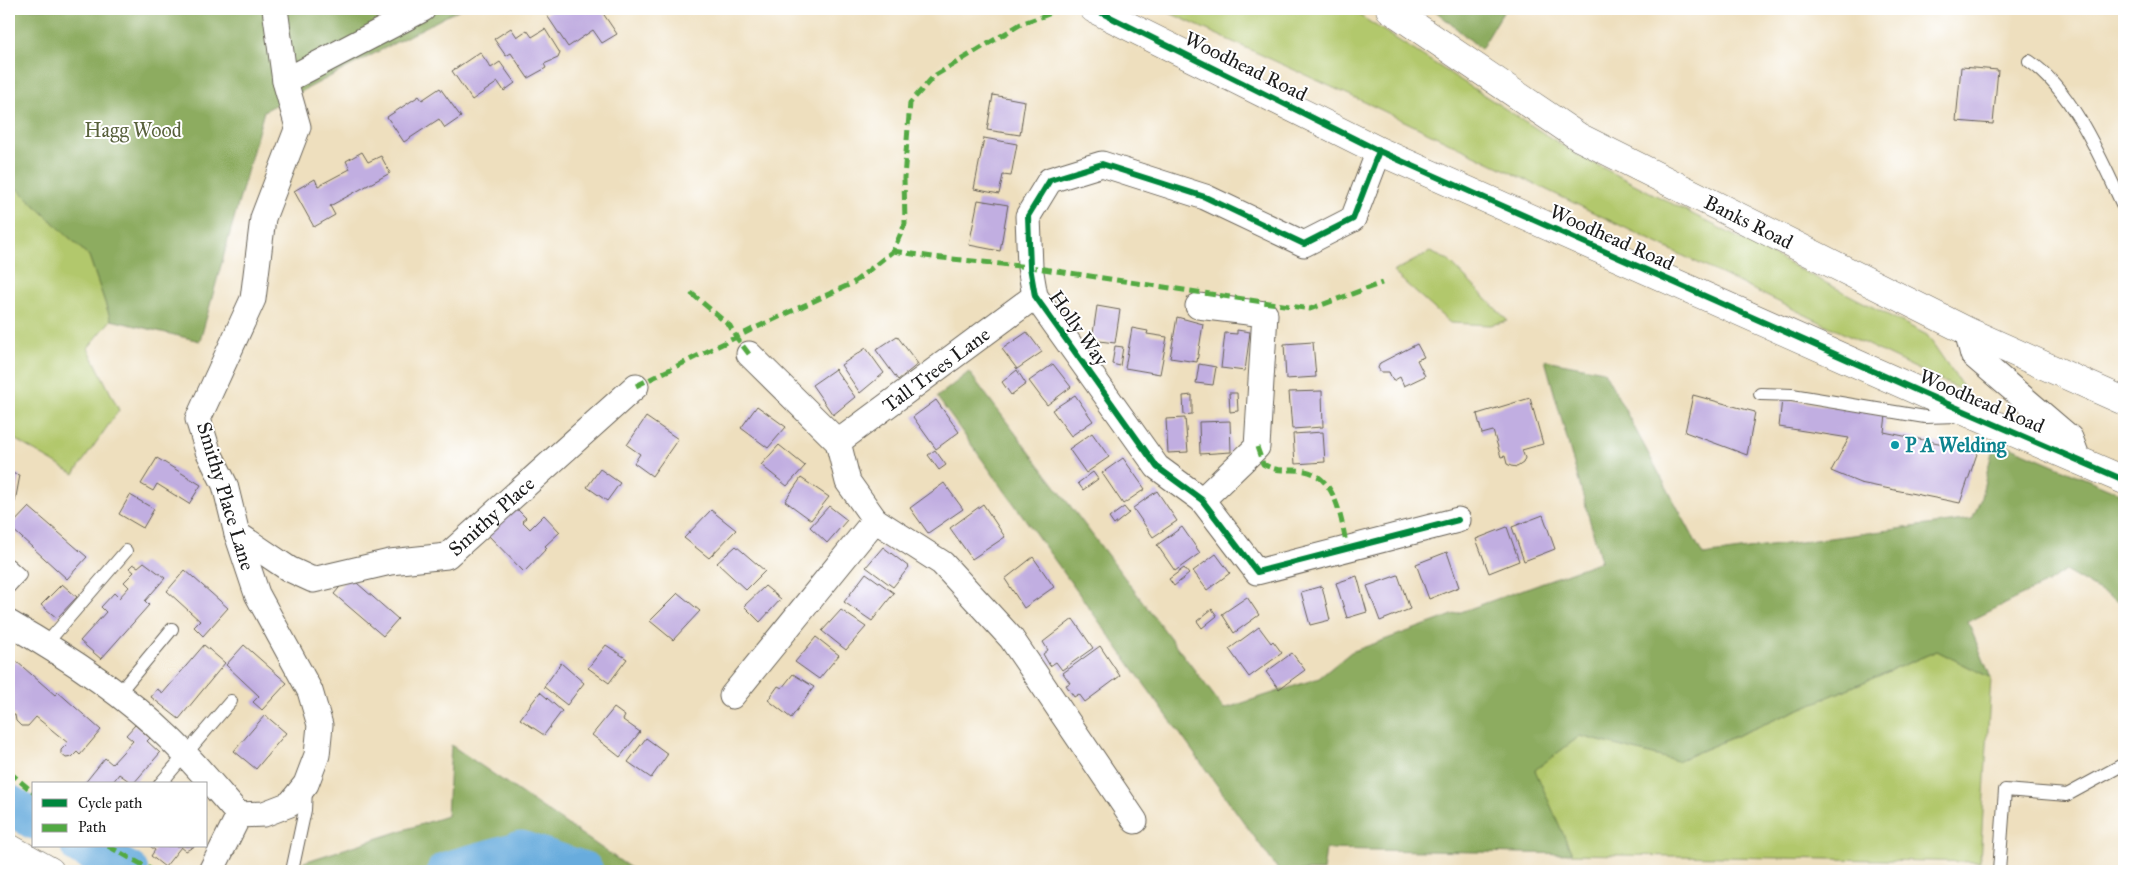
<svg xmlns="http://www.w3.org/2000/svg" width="2133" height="880" viewBox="0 0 2133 880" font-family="'IM FELL Great Primer',serif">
  <rect width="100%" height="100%" fill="#fff"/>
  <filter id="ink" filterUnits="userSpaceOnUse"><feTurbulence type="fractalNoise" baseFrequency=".02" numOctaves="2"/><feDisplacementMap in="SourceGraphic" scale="10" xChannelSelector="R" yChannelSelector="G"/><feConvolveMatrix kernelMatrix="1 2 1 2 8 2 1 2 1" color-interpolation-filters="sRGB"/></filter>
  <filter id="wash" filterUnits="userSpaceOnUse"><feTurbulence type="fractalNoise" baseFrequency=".0096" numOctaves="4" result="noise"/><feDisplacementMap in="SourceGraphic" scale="20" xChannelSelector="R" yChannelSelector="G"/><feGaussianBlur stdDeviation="1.12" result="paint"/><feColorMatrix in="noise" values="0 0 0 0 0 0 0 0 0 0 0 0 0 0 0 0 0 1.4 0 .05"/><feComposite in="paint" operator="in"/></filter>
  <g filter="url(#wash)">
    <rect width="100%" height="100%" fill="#eedfbe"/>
    <path fill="#b2c86c" stroke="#677244" d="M 1161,9 L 1356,9 L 1362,17 L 1576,154 L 1927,335 L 1967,393 L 1371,105 Z
      M 9,181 L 89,256 L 111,320 L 88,348 L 119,410 L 74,474 L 9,436 Z
      M 1430,252 L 1448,260 L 1508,321 L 1490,325 L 1450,323 L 1393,272 Z
      M 1937,651 L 1991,678 L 1980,862 L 1572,854 L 1534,770 L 1580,736 L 1677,761 Z"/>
    <path fill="#8dac60" stroke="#54643e" d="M 9,9 L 460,9 L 264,111 L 200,341 L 111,320 L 89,256 L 9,181 Z
      M 1433,9 L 1505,9 L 1481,49 Z
      M 1545,360 L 1604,371 L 1703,555 L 1972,519 L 1980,501 L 1995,440 L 2124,495 L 2124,605 L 2065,571 L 2049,582 L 1968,622 L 1991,678 L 1937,651 L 1677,761 L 1580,736 L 1535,770 L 1572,854 L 1326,849 L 1323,871 L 1279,871 L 937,397 L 969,372 L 1224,709 L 1319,678 L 1351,652 L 1601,561 Z
      M 451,745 L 635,871 L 524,871 L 512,865 L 477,871 L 302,871 L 304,862 L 447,816 Z"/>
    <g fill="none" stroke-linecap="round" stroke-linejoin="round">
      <path stroke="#67acdd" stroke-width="39" d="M 9,804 L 34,820
        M 80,846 L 129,871
        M 446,871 L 521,850 L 584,871"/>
    </g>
    <g id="blocks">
      <path fill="#c1aee1" d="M 553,9 L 600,9 L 617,34 L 602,43 L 593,30 L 568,47 L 546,14 Z
        M 511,28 L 517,37 L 527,30 L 532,37 L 545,29 L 560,53 L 558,58 L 544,64 L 546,68 L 528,78 L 511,53 L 506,56 L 494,39 Z
        M 480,52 L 491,68 L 500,62 L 515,83 L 504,91 L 498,82 L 472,100 L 452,71 Z
        M 1961,67 L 1998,70 L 1993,124 L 1956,121 Z
        M 440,88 L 461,117 L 445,128 L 439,119 L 404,142 L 387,117 L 419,96 L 422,100 Z
        M 993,95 L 1025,101 L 1020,135 L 987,130 Z
        M 984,138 L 1017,144 L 1011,176 L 1003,175 L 999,194 L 974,189 Z
        M 362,152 L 368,162 L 381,156 L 390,173 L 330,206 L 335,215 L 314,227 L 294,191 L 315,179 L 318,186 L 350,169 L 346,161 Z
        M 978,200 L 1008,205 L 1000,251 L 969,245 Z
        M 1097,306 L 1120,310 L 1115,343 L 1092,340 Z
        M 1177,317 L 1203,324 L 1197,362 L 1170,358 Z
        M 1132,328 L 1148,331 L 1147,334 L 1167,337 L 1160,374 L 1125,368 Z
        M 1237,330 L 1250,332 L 1245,371 L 1221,368 L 1225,333 L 1237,334 Z
        M 1027,332 L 1042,352 L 1017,369 L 1002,349 Z
        M 897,336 L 918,364 L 898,380 L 876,350 Z
        M 1313,342 L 1316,377 L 1286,379 L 1284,344 Z
        M 1417,344 L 1424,357 L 1417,360 L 1425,376 L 1404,386 L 1400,377 L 1393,381 L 1389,372 L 1381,372 L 1378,368 L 1380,363 Z
        M 1115,346 L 1123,347 L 1120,366 L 1112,364 Z
        M 866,348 L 884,373 L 860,393 L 841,365 Z
        M 1053,364 L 1071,387 L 1047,405 L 1029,381 Z
        M 1199,364 L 1216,367 L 1213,385 L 1196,383 Z
        M 835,369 L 855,397 L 833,415 L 812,385 Z
        M 1017,370 L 1026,384 L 1011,395 L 1002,382 Z
        M 1322,391 L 1323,427 L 1292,429 L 1289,392 Z
        M 1229,393 L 1237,393 L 1238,411 L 1230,412 Z
        M 1075,395 L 1093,421 L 1071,436 L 1052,410 Z
        M 1192,395 L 1192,414 L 1184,415 L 1183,396 Z
        M 1693,395 L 1755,412 L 1747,455 L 1685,432 Z
        M 1530,398 L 1543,444 L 1522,450 L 1525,458 L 1523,463 L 1517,467 L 1511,466 L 1507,464 L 1505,456 L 1501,457 L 1493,431 L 1482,434 L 1477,414 Z
        M 1782,399 L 1886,415 L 1884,432 L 1978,451 L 1960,503 L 1860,483 L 1831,471 L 1849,438 L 1779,427 Z
        M 936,400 L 959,432 L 936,449 L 913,417 Z
        M 757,406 L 786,427 L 768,448 L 741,428 Z
        M 646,417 L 678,439 L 652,476 L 634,463 L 640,454 L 627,445 Z
        M 1185,418 L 1188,452 L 1168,453 L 1166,419 Z
        M 1230,421 L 1231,452 L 1200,454 L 1199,422 Z
        M 1323,432 L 1325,462 L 1295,464 L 1293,434 Z
        M 1092,433 L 1109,457 L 1086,473 L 1069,449 Z
        M 779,445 L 805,466 L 787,486 L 761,465 Z
        M 935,450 L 946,465 L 939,470 L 928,455 Z
        M 157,458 L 201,485 L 189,504 L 157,484 L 153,491 L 141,484 Z
        M 1123,458 L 1145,489 L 1123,504 L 1102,473 Z
        M 600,469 L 620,483 L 607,501 L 587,487 Z
        M 1093,472 L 1098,479 L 1083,490 L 1078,483 Z
        M 9,473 L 20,475 L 15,502 L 9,501 Z
        M 801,478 L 829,497 L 811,520 L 785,501 Z
        M 944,483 L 963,509 L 928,533 L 910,508 Z
        M 1157,491 L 1177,521 L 1153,537 L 1133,508 Z
        M 130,495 L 154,509 L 143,528 L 119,514 Z
        M 983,504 L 1005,537 L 972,559 L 950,528 Z
        M 514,506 L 526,518 L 522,521 L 530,529 L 544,515 L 560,532 L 545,546 L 547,548 L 524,572 L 486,533 Z
        M 829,506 L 847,520 L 827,543 L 810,527 Z
        M 29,507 L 87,557 L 67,579 L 10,527 Z
        M 1124,507 L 1129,513 L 1114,525 L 1109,518 Z
        M 711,510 L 736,530 L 709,558 L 684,538 Z
        M 1543,515 L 1555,549 L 1524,561 L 1512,527 Z
        M 1182,527 L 1200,553 L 1175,571 L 1157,545 Z
        M 1507,527 L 1519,561 L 1489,573 L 1476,539 Z
        M 736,546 L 765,571 L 746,590 L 717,563 Z
        M 883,547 L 909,567 L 893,587 L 866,567 Z
        M 1447,552 L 1459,587 L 1429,599 L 1416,564 Z
        M 1216,554 L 1230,573 L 1207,590 L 1193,571 Z
        M 1033,557 L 1054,587 L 1024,608 L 1005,579 Z
        M 144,562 L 165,578 L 145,601 L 149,605 L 101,659 L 80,641 L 106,612 L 101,607 L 114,593 L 119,598 L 129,587 L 124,582 L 134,572 L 129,568 L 133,564 L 138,567 Z
        M 1184,568 L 1189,574 L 1174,586 L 1169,579 Z
        M 185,570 L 228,608 L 203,636 L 194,627 L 200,621 L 167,591 Z
        M 866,573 L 894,593 L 872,621 L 844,602 Z
        M 1398,575 L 1410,609 L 1380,621 L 1367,586 Z
        M 349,576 L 398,619 L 383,636 L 334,594 Z
        M 1357,576 L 1367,612 L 1347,618 L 1336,583 Z
        M 62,584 L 77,597 L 57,618 L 41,605 Z
        M 765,586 L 781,599 L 760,622 L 744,606 Z
        M 1322,586 L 1330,620 L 1310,625 L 1301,592 Z
        M 678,593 L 700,611 L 673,640 L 650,621 Z
        M 1247,597 L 1259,615 L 1234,633 L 1222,614 Z
        M 1212,609 L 1217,616 L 1202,628 L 1197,621 Z
        M 841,610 L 866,627 L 846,650 L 822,631 Z
        M 1073,619 L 1093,648 L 1062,670 L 1056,662 L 1050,666 L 1043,654 L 1048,650 L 1043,642 Z
        M 1259,627 L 1271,643 L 1273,641 L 1282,653 L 1249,677 L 1229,649 Z
        M 816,637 L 839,655 L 819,679 L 795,662 Z
        M 204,645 L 225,663 L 179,719 L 151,697 L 157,689 L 163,693 Z
        M 244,645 L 287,683 L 262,710 L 253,702 L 259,696 L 226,665 Z
        M 606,645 L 627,659 L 609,683 L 588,668 Z
        M 1100,646 L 1120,676 L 1085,702 L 1079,694 L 1074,697 L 1066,685 L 1070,683 L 1063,673 Z
        M 1292,653 L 1305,670 L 1279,689 L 1266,672 Z
        M 9,658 L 14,663 L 16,661 L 55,695 L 58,692 L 101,730 L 80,755 L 77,752 L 72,757 L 66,758 L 61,754 L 61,750 L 68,743 L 36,717 L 28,726 L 21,726 L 16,721 L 15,715 L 9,714 L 9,706 L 11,704 L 9,702 Z
        M 561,663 L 584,683 L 567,705 L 544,687 Z
        M 793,674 L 814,687 L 791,718 L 768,700 L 778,686 L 782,688 Z
        M 540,692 L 562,711 L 544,735 L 520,719 Z
        M 614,708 L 625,716 L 623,720 L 640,732 L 620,757 L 592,735 Z
        M 265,715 L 286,733 L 256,769 L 234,751 Z
        M 135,725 L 150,738 L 147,741 L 160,753 L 133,784 L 119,774 L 113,782 L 114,784 L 84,784 L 105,758 L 112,764 L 133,741 L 126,735 Z
        M 646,738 L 668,754 L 651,778 L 628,762 Z
        M 150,846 L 195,846 L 186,851 L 181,847 L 165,867 L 151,856 L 155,850 Z"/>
    </g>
  </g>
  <g filter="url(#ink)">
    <use href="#blocks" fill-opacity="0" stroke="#666055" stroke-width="1"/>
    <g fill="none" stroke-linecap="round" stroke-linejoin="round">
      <g stroke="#666055" stroke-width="14">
        <path id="service" d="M 2029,61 C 2072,89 2103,163 2124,208
          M 1760,394 L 1792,395 L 1925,417 L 1959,416
          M 9,565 L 20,575 L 9,587
          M 46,644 L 126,551
          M 118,694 L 172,629
          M 160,784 L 231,701
          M 292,871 L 305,810 L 306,789
          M 1999,871 L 2005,790 L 2067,795 L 2124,764"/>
      </g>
      <g stroke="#666055" stroke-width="27">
        <g id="minor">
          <path d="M 285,81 L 423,9"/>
          <path d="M 1379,151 L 1353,219 L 1304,244 L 1205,197 L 1102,164 L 1050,180 L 1028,216 L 1030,267 L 1035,296 L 1157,467 L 1202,500 L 1257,572 L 1458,520"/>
          <path d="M 1198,306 L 1265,314 L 1257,447 L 1202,500"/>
          <path d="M 1967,331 L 1973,355 L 2070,438 L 2078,459"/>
          <path d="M 749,354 L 838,442 L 848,482 L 875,520 L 942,563 L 1011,638 L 1135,821"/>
          <path id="s1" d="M 838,442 L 1035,296"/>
          <path id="s2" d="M 237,534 L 289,569 L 313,580 L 390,562 L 447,556 L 636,386"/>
          <path d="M 9,623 C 65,655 122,692 169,738 C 194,762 216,789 239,815"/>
          <path d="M 732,696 L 875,520"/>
          <path d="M 211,871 L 239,815 L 264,814 L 290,804 L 306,784 L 317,755 L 320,725 L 310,691 L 257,594 L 237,534 L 225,485 L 208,451 L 198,419 L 253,299 L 263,218 L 298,127 L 285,81 L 275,9"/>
        </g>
      </g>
      <g stroke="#666055" stroke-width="29">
        <g id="tertiary">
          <path id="s3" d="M 1390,9 L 1579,137 L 1967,331 L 2124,401"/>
        </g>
      </g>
      <g stroke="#666055" stroke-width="29">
        <path id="primary" d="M 1094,9 L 1379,151 L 1927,395 L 2124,480
          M 9,848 L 50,871"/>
      </g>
      <use href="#service" stroke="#fff" stroke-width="12"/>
      <use href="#minor" stroke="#fff" stroke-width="25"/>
      <use href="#tertiary" stroke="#fff" stroke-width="28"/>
      <use href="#primary" stroke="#fff" stroke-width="28"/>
      <path stroke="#52a943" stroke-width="5" stroke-dasharray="10 5" stroke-linecap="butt" d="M 893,251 L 933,257 L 1030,267 L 1310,309 L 1382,283
        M 691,293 L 730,326 L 736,337 L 749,354
        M 636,386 L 755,328 L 853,283 L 893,251 L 905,224 L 904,178 L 910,103 L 934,76 L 1021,24 L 1062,9
        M 1257,447 L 1263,464 C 1281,474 1287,468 1305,471 C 1337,477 1342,523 1347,549
        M 9,772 L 34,793
        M 108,846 L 154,871"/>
      <g stroke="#fff" stroke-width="9">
        <path id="cycleway" d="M 1094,9 L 1379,151 L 1927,395 L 2124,480
          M 1379,151 L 1353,219 L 1304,244 L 1205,197 L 1102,164 L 1050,180 L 1028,216 L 1030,267 L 1035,296 L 1157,467 L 1202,500 L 1257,572 L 1458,520"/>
      </g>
      <use href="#cycleway" stroke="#00873e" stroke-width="6"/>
    </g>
  </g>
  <circle fill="#0f9aa8" stroke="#fff" stroke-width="2" cx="1895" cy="445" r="5"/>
  <g text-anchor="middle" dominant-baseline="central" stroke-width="4" stroke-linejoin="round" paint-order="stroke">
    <g font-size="20" fill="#1c1c1c" stroke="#fff">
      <text transform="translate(1246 66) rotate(26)">Woodhead Road</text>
      <text stroke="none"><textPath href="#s3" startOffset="418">Banks Road</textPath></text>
      <text transform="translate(1612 237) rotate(24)">Woodhead Road</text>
      <text transform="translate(1079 328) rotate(55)">Holly Way</text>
      <text stroke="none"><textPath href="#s1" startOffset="122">Tall Trees Lane</textPath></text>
      <text transform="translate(1982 401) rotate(23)">Woodhead Road</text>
      <text transform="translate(226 496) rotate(73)">Smithy Place Lane</text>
      <text stroke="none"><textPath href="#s2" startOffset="285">Smithy Place</textPath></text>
    </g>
    <g font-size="20" fill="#58613c" stroke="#fff">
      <text x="133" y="130">Hagg Wood</text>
    </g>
    <g font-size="20" font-weight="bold" fill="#0d838f" stroke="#fff" text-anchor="start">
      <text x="1905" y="445">P A Welding</text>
    </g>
  </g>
  <rect width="2133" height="880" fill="none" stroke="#fff" stroke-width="30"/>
  <rect x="32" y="782" width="175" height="65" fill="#ffffff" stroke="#a4a4a4"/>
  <rect x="42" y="799" width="25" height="8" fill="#00873e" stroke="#a4a4a4"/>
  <text x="78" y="808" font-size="15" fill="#1c1c1c">Cycle path</text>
  <rect x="42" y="824" width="25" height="8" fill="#52a943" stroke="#a4a4a4"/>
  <text x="78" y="832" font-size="15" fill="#1c1c1c">Path</text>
</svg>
